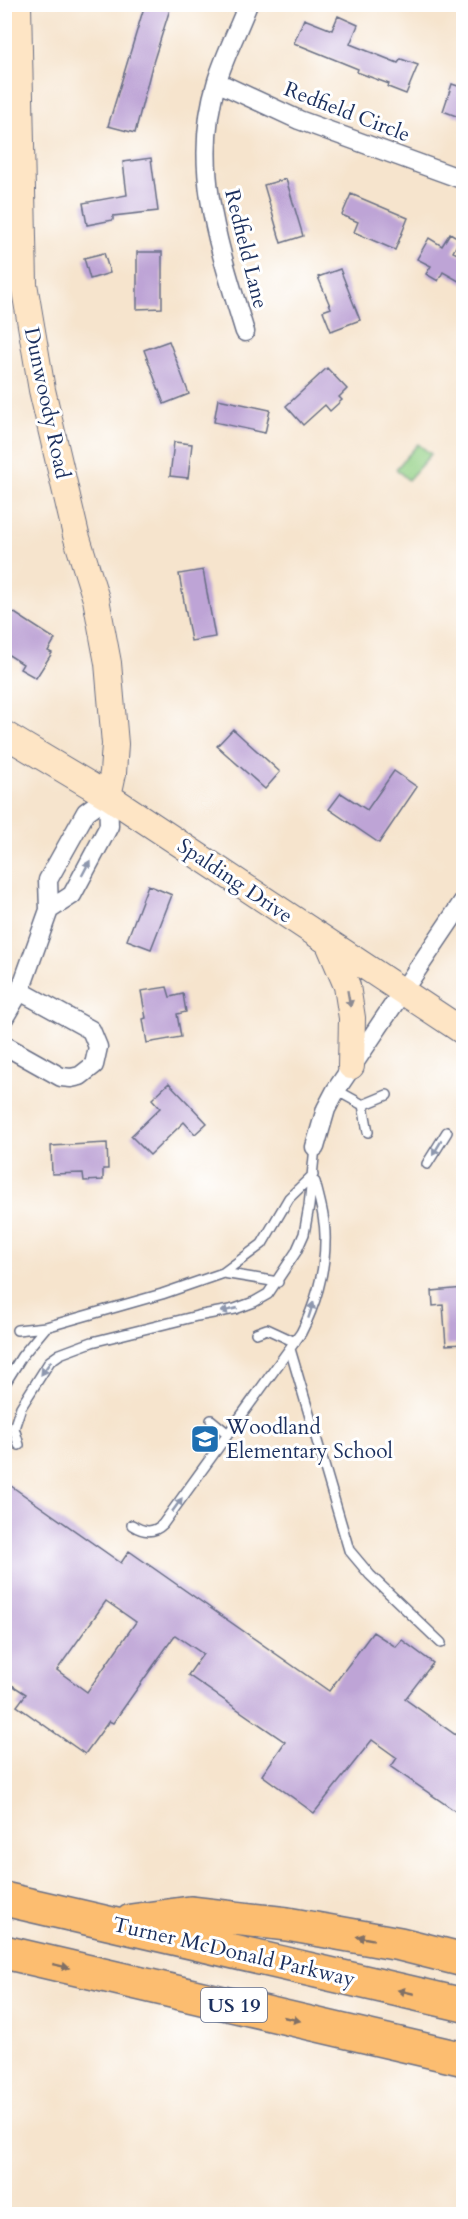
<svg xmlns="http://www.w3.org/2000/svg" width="468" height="2219" viewBox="0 0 468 2219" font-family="Cardo,serif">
  <rect width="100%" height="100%" fill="#fff"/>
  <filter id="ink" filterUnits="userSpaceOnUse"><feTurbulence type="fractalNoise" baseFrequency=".0167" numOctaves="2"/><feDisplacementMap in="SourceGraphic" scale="12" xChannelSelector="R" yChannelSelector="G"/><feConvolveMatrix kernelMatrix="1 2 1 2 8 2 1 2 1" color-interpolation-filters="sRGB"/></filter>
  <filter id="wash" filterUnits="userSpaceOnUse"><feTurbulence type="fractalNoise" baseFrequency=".008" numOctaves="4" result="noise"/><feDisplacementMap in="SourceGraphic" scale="24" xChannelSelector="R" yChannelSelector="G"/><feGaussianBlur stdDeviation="1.35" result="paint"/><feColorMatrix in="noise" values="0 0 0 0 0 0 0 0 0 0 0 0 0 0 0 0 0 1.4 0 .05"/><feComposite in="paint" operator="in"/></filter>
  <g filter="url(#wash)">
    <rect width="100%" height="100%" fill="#f6e4cd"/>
    <path fill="#93d085" stroke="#578072" stroke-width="1.5" d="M 418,444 L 431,454 L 408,480 L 396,469 Z"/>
    <g id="blocks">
      <path fill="#bea4d6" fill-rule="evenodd" d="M 145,4 L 155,4 L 170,9 L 152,66 L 135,133 L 108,126 Z
        M 338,16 L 358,25 L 350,44 L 398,63 L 401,59 L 418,65 L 406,94 L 388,87 L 389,84 L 357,72 L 358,69 L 294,43 L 304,19 L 332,30 Z
        M 452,84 L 464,88 L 464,119 L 443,111 Z
        M 151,158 L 158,211 L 113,216 L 113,220 L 87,225 L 83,203 L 127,195 L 123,162 Z
        M 286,179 L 303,236 L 281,243 L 264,185 Z
        M 351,194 L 408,218 L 395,250 L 354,232 L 358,222 L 342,215 Z
        M 450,233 L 460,239 L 453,252 L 464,257 L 464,284 L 443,272 L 438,281 L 426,274 L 431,266 L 417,259 L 429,238 L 442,246 Z
        M 137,252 L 162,252 L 162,308 L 137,309 Z
        M 104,253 L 110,273 L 90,279 L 84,258 Z
        M 340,269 L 360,320 L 331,331 L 323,311 L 331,308 L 318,277 Z
        M 169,341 L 189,394 L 164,404 L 144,350 Z
        M 327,368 L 347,389 L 339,397 L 342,400 L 330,411 L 325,405 L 303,425 L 286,406 Z
        M 218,399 L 270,410 L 265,433 L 214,422 Z
        M 174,442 L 192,444 L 188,478 L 170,476 Z
        M 203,570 L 215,637 L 191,641 L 179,574 Z
        M 13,612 L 55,639 L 48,651 L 52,653 L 36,678 L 20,669 L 23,664 L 4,652 L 4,626 Z
        M 233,729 L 280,772 L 265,789 L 217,746 Z
        M 394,771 L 417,787 L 379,843 L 329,809 L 341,793 L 367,810 Z
        M 148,885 L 172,895 L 151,949 L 127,940 Z
        M 167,987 L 170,997 L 183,994 L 186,1012 L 177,1014 L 181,1037 L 147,1043 L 143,1019 L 146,1018 L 141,991 Z
        M 169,1083 L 207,1123 L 195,1134 L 184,1122 L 150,1155 L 131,1136 L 160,1108 L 152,1099 Z
        M 107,1143 L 108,1169 L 103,1169 L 103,1180 L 84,1181 L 83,1173 L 52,1174 L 51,1146 Z
        M 464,1288 L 464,1344 L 446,1345 L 443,1305 L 433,1306 L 432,1291 Z
        M 4,1481 L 121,1563 L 129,1551 L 329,1691 L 373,1632 L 396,1647 L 402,1640 L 433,1663 L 405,1699 L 464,1741 L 464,1817 L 391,1767 L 397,1758 L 372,1740 L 314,1813 L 262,1775 L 285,1742 L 188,1675 L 203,1654 L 175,1635 L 113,1723 L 109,1721 L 85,1754 L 17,1706 L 26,1694 L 4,1680 ZM 106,1601 L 136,1622 L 87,1692 L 57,1670 Z"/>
    </g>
  </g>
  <g filter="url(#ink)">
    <use href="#blocks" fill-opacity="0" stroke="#686e85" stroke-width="1.5"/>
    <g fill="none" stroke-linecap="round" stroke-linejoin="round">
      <g stroke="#686e85" stroke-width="12">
        <path id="lane" d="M 336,1090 L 363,1105 L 368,1132
          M 363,1105 L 387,1095
          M 427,1164 L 447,1132
          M 223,1273 L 278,1282
          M 17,1330 L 46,1327 L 162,1294 L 223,1273 L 262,1244 L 289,1198 L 313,1175
          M 256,1333 L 267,1329 L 295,1342
          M 290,1349 L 349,1550 L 370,1575 L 441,1643
          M 4,1385 L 22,1356 L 46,1327
          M 211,1420 L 228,1434
          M 19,1445 L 14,1428 L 21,1407 L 50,1361 L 60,1354 L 92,1342 L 197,1316 L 235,1309 L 254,1302 L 268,1294 L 296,1252 L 304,1234 L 309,1206 L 315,1147
          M 132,1525 C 143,1532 153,1534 163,1524 L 301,1333 C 315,1306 325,1272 325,1242 C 326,1222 320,1201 315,1182"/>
      </g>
      <g stroke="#686e85" stroke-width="21">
        <path id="street" d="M 217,82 L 299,120 L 464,180
          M 245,332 C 220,250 190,167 217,81 C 225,55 238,30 248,4
          M 49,910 L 72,895 L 109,826 L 108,796
          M 4,1018 L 20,991 L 49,910 L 48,880 L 86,812 L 108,796
          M 4,1045 L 61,1077 L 71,1078 L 80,1076 L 94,1065 L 98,1047 L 91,1030 L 20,991
          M 315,1147 L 326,1109 L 336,1090 L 464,900"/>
      </g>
      <g stroke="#686e85" stroke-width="28">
        <path id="secondary" d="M 18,4 L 24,284 L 42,390 L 76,535 L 96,599 L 108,663 L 115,744 L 113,773 L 108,796
          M 4,734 L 108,796 L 464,1032
          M 329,944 L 347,986 L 352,1018 L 351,1066"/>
      </g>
      <g stroke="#686e85" stroke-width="36">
        <path id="highway" d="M 4,1899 L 464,2005
          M 131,1921 L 190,1913 L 287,1924 L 400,1944 L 464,1960
          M 4,1952 L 464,2059"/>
      </g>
      <use href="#lane" stroke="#fff" stroke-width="9"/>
      <use href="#street" stroke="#fff" stroke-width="18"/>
      <use href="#secondary" stroke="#fee5c5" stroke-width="26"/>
      <use href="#highway" stroke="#fcbd6f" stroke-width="33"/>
    </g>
    <defs><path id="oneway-solid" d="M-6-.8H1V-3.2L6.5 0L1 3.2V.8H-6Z" transform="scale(1.5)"/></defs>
    <g fill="#8d97ae">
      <use href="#oneway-solid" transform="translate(86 868) rotate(-62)"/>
      <use href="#oneway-solid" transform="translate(437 1148) rotate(121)"/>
      <use href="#oneway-solid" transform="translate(229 1310) rotate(167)"/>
      <use href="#oneway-solid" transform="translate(311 1310) rotate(-72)"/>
      <use href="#oneway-solid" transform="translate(46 1368) rotate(126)"/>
      <use href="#oneway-solid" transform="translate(177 1505) rotate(-54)"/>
    </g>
    <use fill="#8c8a92" href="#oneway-solid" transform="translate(349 999) rotate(80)"/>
    <g fill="#806f66">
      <use href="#oneway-solid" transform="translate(365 1938) rotate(-170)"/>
      <use href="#oneway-solid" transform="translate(61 1966) rotate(13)"/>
      <use href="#oneway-solid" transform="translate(406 1992) rotate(-167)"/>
      <use href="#oneway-solid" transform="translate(292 2019) rotate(13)"/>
    </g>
  </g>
  <defs>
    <g id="school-square" transform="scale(1.5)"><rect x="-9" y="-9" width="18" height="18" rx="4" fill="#1f6fb2" stroke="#fff"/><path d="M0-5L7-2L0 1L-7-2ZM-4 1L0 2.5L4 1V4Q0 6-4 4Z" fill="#fff"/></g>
  </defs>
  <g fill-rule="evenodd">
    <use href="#school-square" x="205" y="1439"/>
  </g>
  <g text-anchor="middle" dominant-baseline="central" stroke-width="6" stroke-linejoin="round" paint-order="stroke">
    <rect fill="#fff" stroke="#5f6d8e" stroke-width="1.5" x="201" y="1988" width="66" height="34" rx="4.5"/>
    <g font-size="20" font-weight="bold" fill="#1b2f5e">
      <text x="234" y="2005">US 19</text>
    </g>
    <g font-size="21" fill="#1b2f5e" stroke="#fff">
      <text transform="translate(347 112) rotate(21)">Redfield Circle</text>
      <text transform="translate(246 249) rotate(76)">Redfield Lane</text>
      <text transform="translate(47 403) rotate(78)">Dunwoody Road</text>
      <text transform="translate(235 881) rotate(34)">Spalding Drive</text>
      <text transform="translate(234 1952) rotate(13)">Turner McDonald Parkway</text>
    </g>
    <g font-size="21" fill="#1b2f5e" stroke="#fff" text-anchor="start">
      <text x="226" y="1427">Woodland<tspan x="226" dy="24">Elementary School</tspan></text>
    </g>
  </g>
  <rect width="468" height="2219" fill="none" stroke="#fff" stroke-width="24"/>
</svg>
